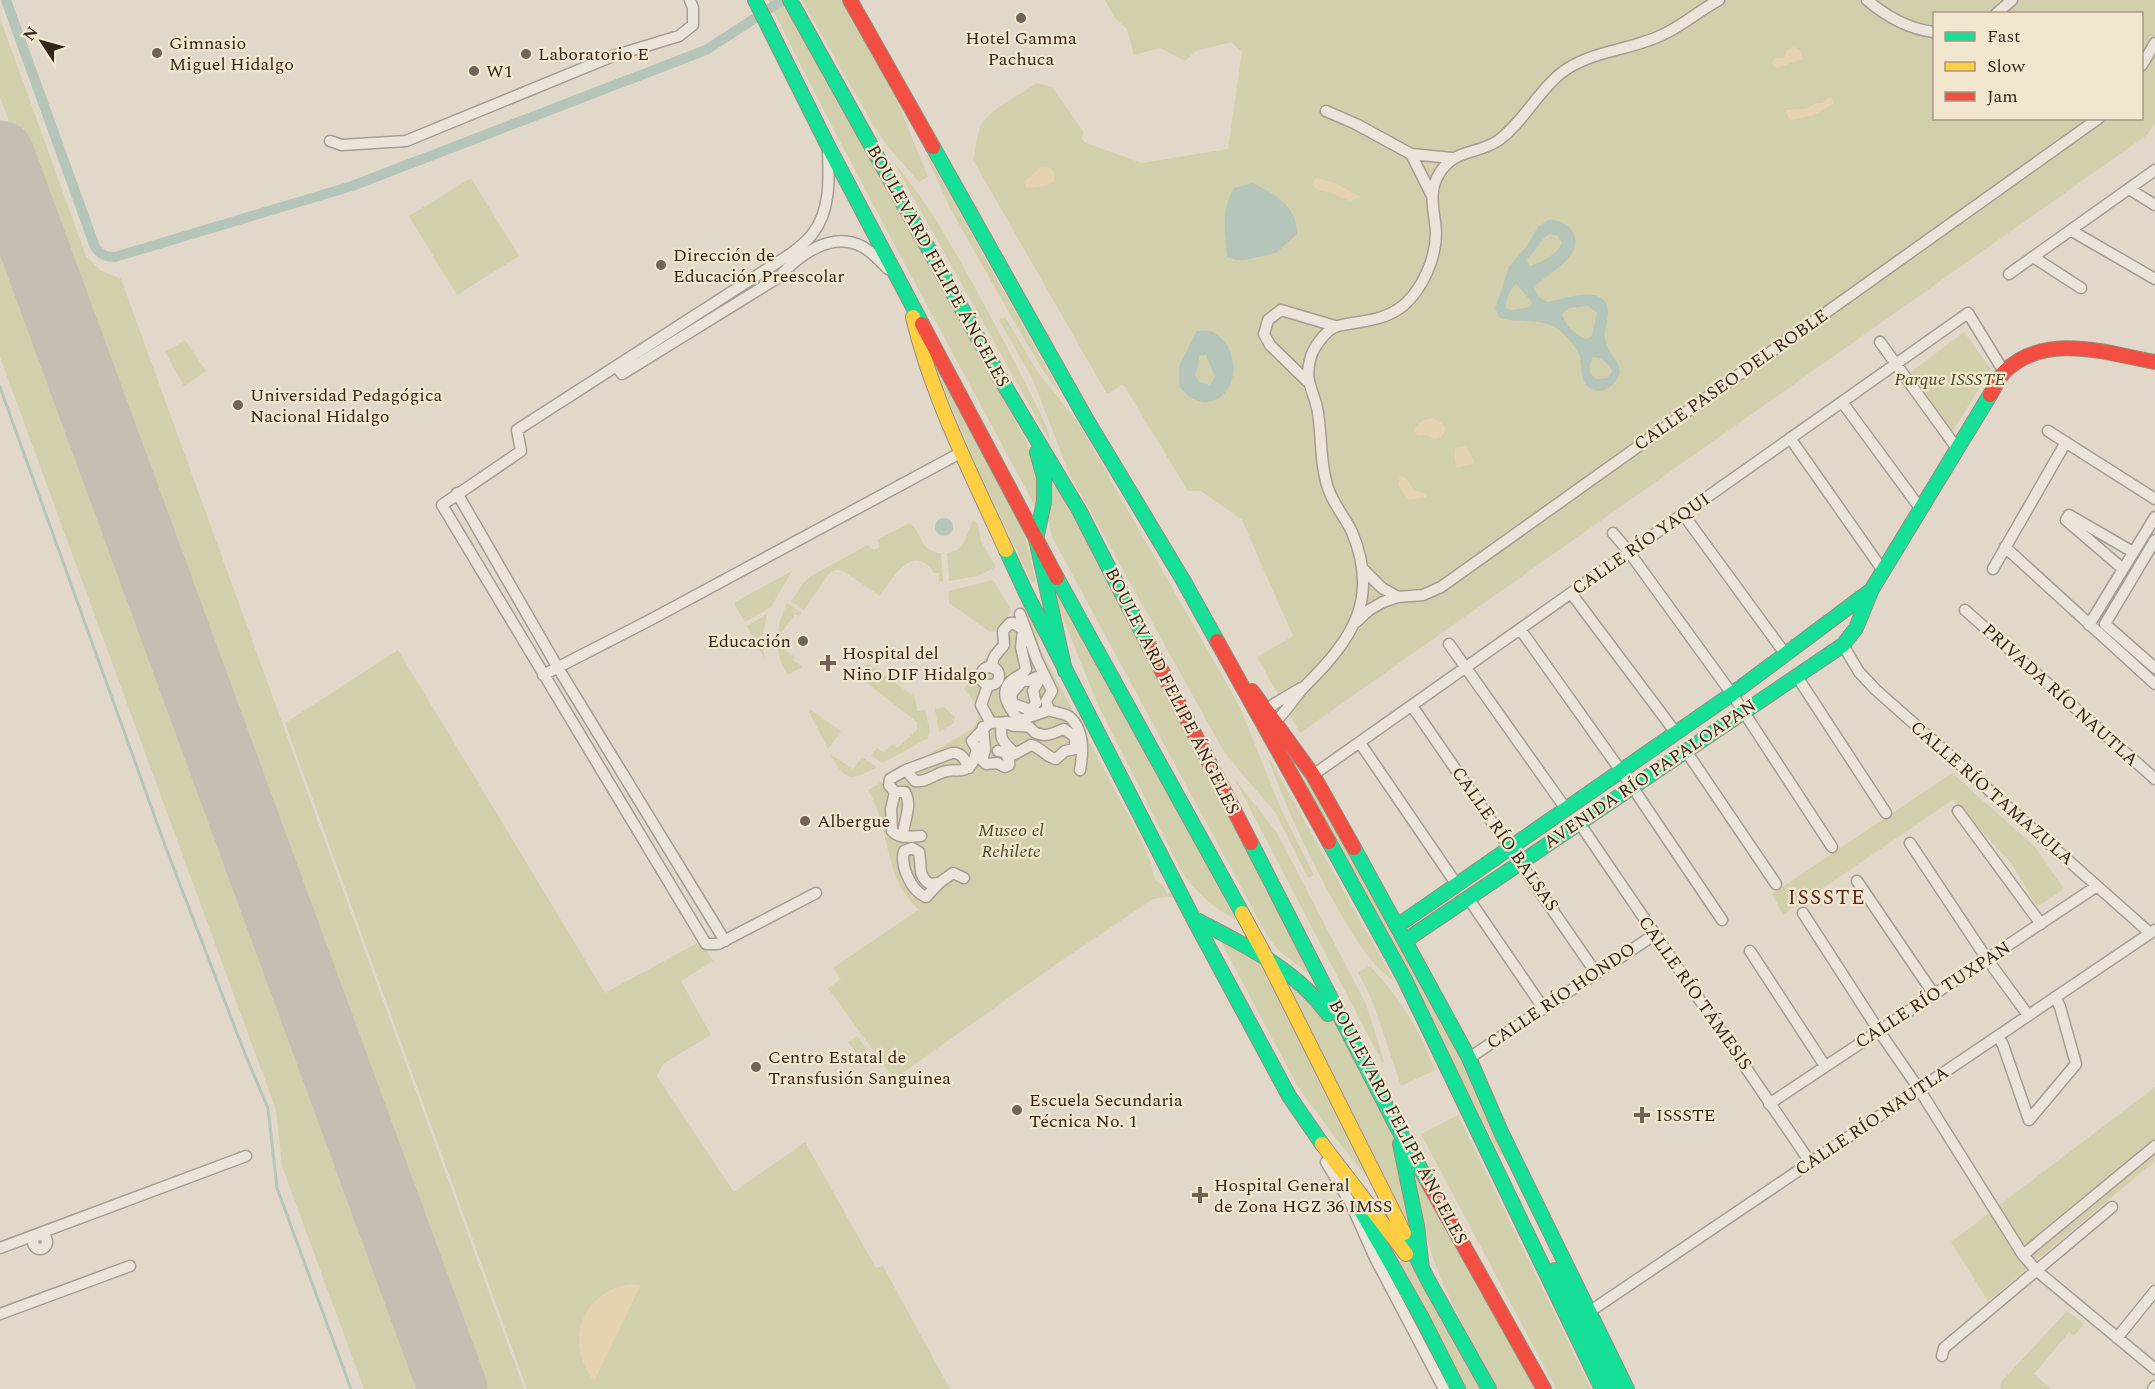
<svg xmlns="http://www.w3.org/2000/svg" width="2155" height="1389" viewBox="0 0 2155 1389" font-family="Spectral,serif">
  <rect width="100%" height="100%" fill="#e1d8c9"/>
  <path fill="#d2cfac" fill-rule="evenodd" d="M 768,0 L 785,0 L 1026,440 L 1036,470 L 1036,508 C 946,339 853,172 768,0 Z
    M 802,0 L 841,0 L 895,96 L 928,177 L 919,182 L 890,149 L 873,125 Z
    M 1105,0 L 2155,0 L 2155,123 L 2147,135 L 1300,733 L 1257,657 L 1293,636 L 1242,520 L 1201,491 L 1188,491 L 1123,384 L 1107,394 L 973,160 C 976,149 976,139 980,127 C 988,109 1020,96 1036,83 L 1052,87 L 1083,131 L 1082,139 L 1086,143 L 1142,163 L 1228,149 L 1242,52 L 1231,42 L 1196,51 L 1185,61 L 1160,48 L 1134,55 L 1127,29 L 1114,17 ZM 1934,14 L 2142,14 L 2142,118 L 1934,118 Z
    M 0,18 L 86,256 L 100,270 L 121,279 L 524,1389 L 475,1389 L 0,97 Z
    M 927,154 L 1061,394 L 1042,369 L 1012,318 L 950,208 L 926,155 Z
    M 893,161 C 925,199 949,241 973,284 C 999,332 1025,380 1048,430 L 1050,442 Z
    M 471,178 L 519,256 L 457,295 L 409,216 Z
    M 0,212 L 431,1389 L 364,1389 L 282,1166 L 276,1110 L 0,357 Z
    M 1005,317 L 1037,371 L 1079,424 L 1240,707 L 1281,809 L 1314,875 L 1308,878 L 1275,812 L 1242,774 L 1223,750 L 1091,512 L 1071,478 L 1033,380 L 999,320 Z
    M 1964,332 L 1991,369 L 1951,434 L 1907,375 Z
    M 185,340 L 206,371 L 184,386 L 165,352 Z
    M 926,346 L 1023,528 L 1036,581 L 1032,583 L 977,467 Z
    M 1047,467 L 1319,982 L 1278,950 L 1268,937 L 1071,572 L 1051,535 L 1048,516 Z
    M 973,520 L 978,524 L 981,541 L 996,567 L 978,576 L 949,581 L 947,553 C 970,548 964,535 973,520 Z
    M 909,523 C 924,533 918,551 941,553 L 943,581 L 939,582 L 939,573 L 934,573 C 913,541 892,579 880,596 L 843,571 C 837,569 832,570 828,575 L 804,610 L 791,601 L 804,582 L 811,576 L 868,545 L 874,550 L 880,547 L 877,540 Z
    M 792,571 L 771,607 L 745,622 L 734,604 L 735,602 Z
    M 993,580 L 1011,610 C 1008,619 1000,631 990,632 L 949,603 L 949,591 Z
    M 1058,585 L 1236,920 C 1212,907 1195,892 1180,869 L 1098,705 L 1051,588 Z
    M 787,603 L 802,613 L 799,616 L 795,614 L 777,639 L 780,620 Z
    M 1023,604 L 1035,625 L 1040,649 L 1140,837 L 1151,863 L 1155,880 L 1163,885 L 1167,894 L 1177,892 L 1200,910 C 1182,898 1175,894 1153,899 L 1055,965 L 894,1079 L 828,988 L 841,979 L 833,968 L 918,910 C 912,901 903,894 899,884 C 885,853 885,819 868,790 L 972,729 C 985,711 976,704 964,689 Z
    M 767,614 L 763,635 L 764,658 L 747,626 Z
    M 776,644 L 795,657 L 793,660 L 803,667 L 787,675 L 781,662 Z
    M 398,650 L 605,993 L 701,941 L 713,961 L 681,981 L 711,1035 L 663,1064 L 657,1076 L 734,1192 L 805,1142 L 876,1268 L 883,1266 L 950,1389 L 527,1389 L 285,723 Z
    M 867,663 L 915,697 L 917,711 L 925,710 L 930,731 L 928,738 L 883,763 L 871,756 L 877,748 L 884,752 L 892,744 L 897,748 L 917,730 L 917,722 L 858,676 Z
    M 944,707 L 955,717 L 954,723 L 939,732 L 935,709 Z
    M 808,710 L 811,710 L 841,731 L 828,749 Z
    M 1276,726 L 1441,1012 L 1504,1154 L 1500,1155 Z
    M 830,754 L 853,769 L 862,757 L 877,767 C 849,782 846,782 830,754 Z
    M 1270,759 L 1394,981 C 1366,961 1350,930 1333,900 C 1308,855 1287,809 1269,761 Z
    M 1952,773 L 2035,847 L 2064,889 L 2037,907 L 2012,864 L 1953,800 L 1783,915 L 1772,894 Z
    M 1234,778 L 1277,833 L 1366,1004 L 1384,1061 L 1383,1064 Z
    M 1218,936 L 1250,946 L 1281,996 L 1386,1201 L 1338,1141 L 1298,1087 Z
    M 1370,966 C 1400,998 1419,1029 1435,1070 L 1401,1086 L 1372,1000 L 1358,972 Z
    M 1282,970 L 1325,1004 L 1393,1132 L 1412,1231 Z
    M 857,1036 L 875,1061 L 866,1067 L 848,1042 Z
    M 2155,1087 L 2155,1161 L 1988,1301 L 1951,1242 Z
    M 1458,1115 L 1591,1389 L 1556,1389 L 1421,1134 Z
    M 1411,1154 L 1540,1389 L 1498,1389 C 1473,1343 1439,1286 1426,1235 C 1420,1209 1416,1181 1411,1154 Z
    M 1371,1211 L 1415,1267 L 1480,1389 L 1464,1389 Z
    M 2067,1311 L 2084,1324 L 2074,1336 L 2069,1332 L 2034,1374 L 2051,1389 L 2000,1389 L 2002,1381 Z"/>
  <path fill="#e4d2b1" d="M 1794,47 L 1800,50 L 1803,59 L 1776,68 L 1771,64 L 1775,58 L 1784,58 L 1787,50 Z
    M 1831,96 L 1834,104 L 1812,116 L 1790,120 L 1785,110 L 1806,109 L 1816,103 L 1822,103 Z
    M 1041,167 L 1050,168 L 1054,173 L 1054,182 L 1046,186 L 1026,188 L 1024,182 Z
    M 1316,178 L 1335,183 L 1361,197 L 1349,201 L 1334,194 L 1318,190 L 1312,185 Z
    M 1433,418 L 1442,423 L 1446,430 L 1441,437 L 1434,439 L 1427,435 L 1417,435 L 1415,431 L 1416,426 L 1424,420 Z
    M 1466,447 L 1475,463 L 1457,468 L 1454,457 L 1455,448 Z
    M 1400,476 L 1406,478 L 1414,490 L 1427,494 L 1426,497 L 1409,500 L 1398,485 Z
    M 632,1284 L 641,1285 L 594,1381 C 563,1343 582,1290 632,1284 Z"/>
  <path fill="#b5c5ba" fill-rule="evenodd" d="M 1253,183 C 1276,195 1297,206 1297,234 L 1276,253 L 1245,260 L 1236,260 L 1227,257 C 1225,233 1221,208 1234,188 Z
    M 1550,219 C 1559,221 1568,223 1573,232 C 1585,255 1551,272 1536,285 L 1535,289 L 1539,297 L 1547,302 C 1562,300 1604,282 1608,310 C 1609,319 1604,329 1605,338 C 1607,358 1633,367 1611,386 C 1606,390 1600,392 1594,390 C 1577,384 1584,366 1579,354 C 1575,346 1565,334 1558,329 C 1540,317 1519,324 1500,318 L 1495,309 L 1509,267 L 1526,247 L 1538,227 ZM 1550,234 L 1558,236 L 1562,243 C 1557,255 1542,262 1530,266 L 1527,260 L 1545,237 ZM 1516,284 L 1532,302 L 1530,307 L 1511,310 L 1506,308 C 1505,299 1510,289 1516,284 ZM 1588,306 L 1597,313 L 1592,336 L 1587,339 C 1577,337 1564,324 1562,314 L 1569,308 ZM 1593,357 C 1603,358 1607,362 1612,371 L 1608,378 L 1596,379 C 1587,373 1589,365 1593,357 Z
    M 1197,331 C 1201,331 1207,330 1211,331 C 1218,334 1224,341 1228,347 C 1248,386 1208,425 1179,386 L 1179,366 ZM 1206,355 L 1215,377 L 1210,385 L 1199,382 L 1195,375 L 1198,366 L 1199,356 Z
    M935 527a9 9 0 1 1 18 0a9 9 0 1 1-18 0Z"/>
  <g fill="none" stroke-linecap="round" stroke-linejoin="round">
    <path stroke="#b5c5ba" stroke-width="3" d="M 0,387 L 166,848 L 245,1054 L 268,1108 L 277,1188 L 351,1389"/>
    <path stroke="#b5c5ba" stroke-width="10" d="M 6,0 L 95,247 C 101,255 106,257 115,257 L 352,186 L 706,50 L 783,0"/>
    <path stroke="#c5beb2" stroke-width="69" d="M 0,155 L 453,1389"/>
    <g stroke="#a69d93" stroke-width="13">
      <path id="street" d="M 1867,0 C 1887,17 1908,29 1934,32
        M 1996,14 L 2012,0
        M 2142,65 L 2155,43
        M 1326,111 L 1356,124 L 1411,154 L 1452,158
        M 330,141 L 342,145 L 406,141 L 613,56 L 679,36 L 693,25 L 693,8 L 690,0
        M 1411,154 L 1431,194
        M 2129,189 L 2155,205
        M 2072,231 L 2155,279
        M 2033,257 L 2081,288
        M 2009,274 L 2155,170
        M 1880,342 L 1956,447
        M 617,367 L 622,374 L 779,277 C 799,255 832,230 863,247 C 872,252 880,261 888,269
        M 1307,381 L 1270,345 L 1264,334 L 1268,320 L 1281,310 L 1335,326
        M 1842,402 L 1920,508
        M 2048,431 L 2155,499
        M 1790,438 L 1884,572
        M 457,493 L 558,668 L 725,941
        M 1683,514 L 1786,655
        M 1613,533 L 1629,552 L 1732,694 L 1832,847
        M 2155,540 L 2105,624 L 2155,668
        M 2005,547 L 2155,684
        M 1363,569 L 1382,588 L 1398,597
        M 1993,569 L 2066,442
        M 2123,569 L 2066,520 L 2069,515 L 2133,552
        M 1571,593 L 1676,733
        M 1965,610 L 2155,779
        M 1020,614 L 1037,660 L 1052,691 L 1046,701 L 1049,710 C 1055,713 1066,713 1071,718 C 1084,731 1083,754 1080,770
        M 1356,622 L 1369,610 L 1383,602 L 1398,597 L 1423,595 L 1441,587 L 2099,118
        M 2089,625 L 2155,517
        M 1520,629 L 1633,788 L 1722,920
        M 1449,644 L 1566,809
        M 1843,645 L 1859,672 L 1876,690 L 2150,933
        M981 676a9 9 0 1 1 18 0a9 9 0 1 1-18 0Z
        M 993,668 C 990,658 998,653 1004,645 L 1003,631 L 1010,623 L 1014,623 L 1023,630 L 1021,647 L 1026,669 C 1023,675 1021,674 1015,678 C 996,690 1009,708 1019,720
        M 543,675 L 650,620 L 962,452
        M 1796,675 L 1886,813
        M 988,685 L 981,705 L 991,723
        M 1412,706 L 1596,973
        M 1033,711 L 1014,704 L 1011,699 L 1012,693 L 1023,680 L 1028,681 L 1037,677 L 1038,682 L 1033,691 L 1036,703 L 1032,709 L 1033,715
        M 1262,715 L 1274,704 L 1301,688
        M 1002,723 C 999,742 1003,740 1015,754 L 1031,745 C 1041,747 1045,757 1056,759 L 1065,751 L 1075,749 L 1075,737 L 1064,729 C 1055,732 1047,738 1036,733 C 1033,732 1032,728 1029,727 C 1020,724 1014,729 1006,722
        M 1271,726 C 1285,714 1294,697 1307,684 C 1352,639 1380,599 1352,532 C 1345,517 1333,504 1328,488 C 1320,464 1322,439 1318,413 C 1315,392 1304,383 1310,360 C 1312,349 1326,329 1338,326 C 1362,320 1383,322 1404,305 C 1423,288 1436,258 1436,233 C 1435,211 1427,194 1439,174 C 1454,148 1478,155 1499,140 C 1523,122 1537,93 1560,74 C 1589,50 1631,51 1664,34 C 1683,25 1700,10 1719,0
        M 983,727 L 985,750 L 982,760 L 986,764 L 997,763 L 1005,767 L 1009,765 L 1009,760 L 1005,752 L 998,751
        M 1360,743 L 1457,885
        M 1686,751 L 1776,884
        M 906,770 L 915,781 C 926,783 936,773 947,771 C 955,769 963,773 970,766 C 975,762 975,755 977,749 L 972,741 L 989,723 L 1015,722 L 1049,710
        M 1313,775 L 1968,313 L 2004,372
        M 895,792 L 889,785 L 890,779 L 906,770 L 952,753 C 962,752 965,760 969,768
        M 1958,811 L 2041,924
        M 1580,824 L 1810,1162
        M 903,837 C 903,821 913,807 905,792 L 895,792 L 891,809 L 892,831 C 900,840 911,836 921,836
        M 1910,843 L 1987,959 L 2028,1015
        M 1857,881 L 1933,993
        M 939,883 L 926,897 C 911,891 900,866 904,851 L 912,848 L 919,852 C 922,865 917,876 930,884 L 939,883 L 953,873 L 964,878
        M 816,893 L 718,944 L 706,944 L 442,505 L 521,451 L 517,430 L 792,253 C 799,247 808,241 813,233 C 831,210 829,177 828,150
        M 1468,898 L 1544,1009
        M 1803,913 L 1879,1031 L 1919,1089 L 2023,1255 L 2037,1271 L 2155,1369
        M 1750,951 L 1825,1066
        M 1998,1036 L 2003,1045 L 2029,1120
        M 1469,1058 L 1654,935
        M 1769,1104 L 2097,886
        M 2029,1120 L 2076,1064 L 2060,1007 L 2055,997
        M 1326,1162 L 1351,1204 L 1375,1258 L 1444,1389
        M33 1242a7 7 0 1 1 14 0a7 7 0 1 1-14 0Z
        M 0,1248 L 246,1156
        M 2023,1255 L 2155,1146
        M 1589,1312 L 2155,930
        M 0,1314 L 130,1266
        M 2117,1338 L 2155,1291
        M 1942,1356 L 1944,1348 L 2112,1207
        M 2153,1389 L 2155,1386"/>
    </g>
    <g stroke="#958d83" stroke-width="16">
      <path id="fast" d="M 755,0 L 827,144 L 922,324
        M 790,0 L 1006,388 L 1079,510 L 1150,648
        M 933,147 L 1085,417 L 1183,580 L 1217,641
        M 1037,452 L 1044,477 L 1044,502 L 1036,539 L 1065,671
        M 1006,550 L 1026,593 L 1193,918 L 1289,1096 L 1322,1144
        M 1057,578 L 1242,913
        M 1329,842 L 1404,978 L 1602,1389
        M 1251,843 L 1397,1127 L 1429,1184
        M 1354,848 L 1469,1058 L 1501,1132 L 1627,1389
        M 1193,918 C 1242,944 1295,968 1328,1014
        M 1397,926 L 1732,694 L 1870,591
        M 1406,940 L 1843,645 L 1856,628 L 1872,589 L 1990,395
        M 1400,1144 L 1417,1226 L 1422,1269
        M 1359,1207 L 1423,1320 L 1458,1389
        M 1404,1233 L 1429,1282 L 1489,1389
        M 1555,1270 L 1614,1389"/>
    </g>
    <g stroke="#958d83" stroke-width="16">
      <path id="slow" d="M 913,317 C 932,398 972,475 1006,550
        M 1242,913 L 1268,961 L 1404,1233
        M 1322,1144 L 1406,1254"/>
    </g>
    <g stroke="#958d83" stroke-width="16">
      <path id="jam" d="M 850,0 L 933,147
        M 922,324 L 1057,578
        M 1990,395 C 1995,387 1999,377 2005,371 C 2046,332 2106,353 2155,362
        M 1217,641 L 1329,842
        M 1150,648 L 1251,843
        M 1252,691 L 1313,775 L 1354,848
        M 1429,1184 L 1544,1389"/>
    </g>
    <use href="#street" stroke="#eae4db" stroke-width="10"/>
    <use href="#fast" stroke="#16e098" stroke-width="14"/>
    <use href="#slow" stroke="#ffcf43" stroke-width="14"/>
    <use href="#jam" stroke="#f24e42" stroke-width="14"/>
  </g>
  <g fill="#706459" stroke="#f3e6ce" stroke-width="2">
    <circle cx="1021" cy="18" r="6"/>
    <circle cx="157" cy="53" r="6"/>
    <circle cx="526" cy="54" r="6"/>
    <circle cx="474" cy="71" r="6"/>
    <circle cx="661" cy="265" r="6"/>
    <circle cx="238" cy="405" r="6"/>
    <circle cx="803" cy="641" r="6"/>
    <path d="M825 654h6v6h6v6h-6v6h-6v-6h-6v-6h6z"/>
    <circle cx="805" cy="821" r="6"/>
    <circle cx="756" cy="1067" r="6"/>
    <circle cx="1017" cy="1110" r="6"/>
    <path d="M1639 1106h6v6h6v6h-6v6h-6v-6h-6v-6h6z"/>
    <path d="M1197 1186h6v6h6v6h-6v6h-6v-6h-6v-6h6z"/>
  </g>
  <g text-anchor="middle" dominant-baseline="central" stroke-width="4.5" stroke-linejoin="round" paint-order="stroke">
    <g font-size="18" fill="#33261c" stroke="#f3e6ce" text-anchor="start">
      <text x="1021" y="38" text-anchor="middle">Hotel Gamma<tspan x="1021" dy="21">Pachuca</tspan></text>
      <text x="169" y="43">Gimnasio<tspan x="169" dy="21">Miguel Hidalgo</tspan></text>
      <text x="538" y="54">Laboratorio E</text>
      <text x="486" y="71">W1</text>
      <text x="673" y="255">Dirección de<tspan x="673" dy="21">Educación Preescolar</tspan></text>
      <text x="250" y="395">Universidad Pedagógica<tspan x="250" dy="21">Nacional Hidalgo</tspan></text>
      <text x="791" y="641" text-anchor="end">Educación</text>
      <text x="842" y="653">Hospital del<tspan x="842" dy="21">Niño DIF Hidalgo</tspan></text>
      <text x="817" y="821">Albergue</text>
      <text x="768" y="1057">Centro Estatal de<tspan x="768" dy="21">Transfusión Sanguinea</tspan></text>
      <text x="1029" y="1100">Escuela Secundaria<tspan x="1029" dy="21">Técnica No. 1</tspan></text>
      <text x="1656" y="1115">ISSSTE</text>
      <text x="1214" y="1185">Hospital General<tspan x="1214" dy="21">de Zona HGZ 36 IMSS</tspan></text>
    </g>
    <g font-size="18" fill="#33261c" stroke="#f3e6ce">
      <text transform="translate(938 266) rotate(61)">BOULEVARD FELIPE ÁNGELES</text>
      <text transform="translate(1731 380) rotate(-35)">CALLE PASEO DEL ROBLE</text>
      <text transform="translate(1641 544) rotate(-35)">CALLE RÍO YAQUI</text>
      <text transform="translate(1172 691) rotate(63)">BOULEVARD FELIPE ÁNGELES</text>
      <text transform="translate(2060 695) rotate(42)">PRIVADA RÍO NAUTLA</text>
      <text transform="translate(1650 774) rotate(-34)">AVENIDA RÍO PAPALOAPAN</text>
      <text transform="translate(1992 793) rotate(41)">CALLE RÍO TAMAZULA</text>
      <text transform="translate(1505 839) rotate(55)">CALLE RÍO BALSAS</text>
      <text transform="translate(1695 993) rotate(55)">CALLE RÍO TÁMESIS</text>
      <text transform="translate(1933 995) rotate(-33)">CALLE RÍO TUXPAN</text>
      <text transform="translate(1561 996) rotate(-34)">CALLE RÍO HONDO</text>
      <text transform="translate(1872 1121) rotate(-34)">CALLE RÍO NAUTLA</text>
      <text transform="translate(1398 1122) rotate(62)">BOULEVARD FELIPE ÁNGELES</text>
    </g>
    <g font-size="18" font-style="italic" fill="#464e24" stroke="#f3e6ce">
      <text x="1950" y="379">Parque ISSSTE</text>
      <text x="1011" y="830">Museo el<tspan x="1011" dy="21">Rehilete</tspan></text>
    </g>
    <g font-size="21" letter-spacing="1.5" fill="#5d271e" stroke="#f3e6ce">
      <text x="1827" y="898">ISSSTE</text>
    </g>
  </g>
  <rect x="1933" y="12" width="210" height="108" fill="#f3e6ce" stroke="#a69987" stroke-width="1.5"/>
  <rect x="1945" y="32" width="30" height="9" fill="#16e098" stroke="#a69987" stroke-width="1.5"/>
  <text x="1987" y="42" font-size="18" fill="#33261c">Fast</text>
  <rect x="1945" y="62" width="30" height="9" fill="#ffcf43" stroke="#a69987" stroke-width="1.5"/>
  <text x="1987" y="72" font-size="18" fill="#33261c">Slow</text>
  <rect x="1945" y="92" width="30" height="9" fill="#f24e42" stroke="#a69987" stroke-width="1.5"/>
  <text x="1987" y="102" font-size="18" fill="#33261c">Jam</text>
  <g transform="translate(42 42) rotate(306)" stroke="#f3e6ce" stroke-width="4.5" paint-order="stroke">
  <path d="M0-4.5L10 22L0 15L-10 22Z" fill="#33261c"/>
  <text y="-9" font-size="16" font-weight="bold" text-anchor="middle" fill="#33261c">N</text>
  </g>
</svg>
